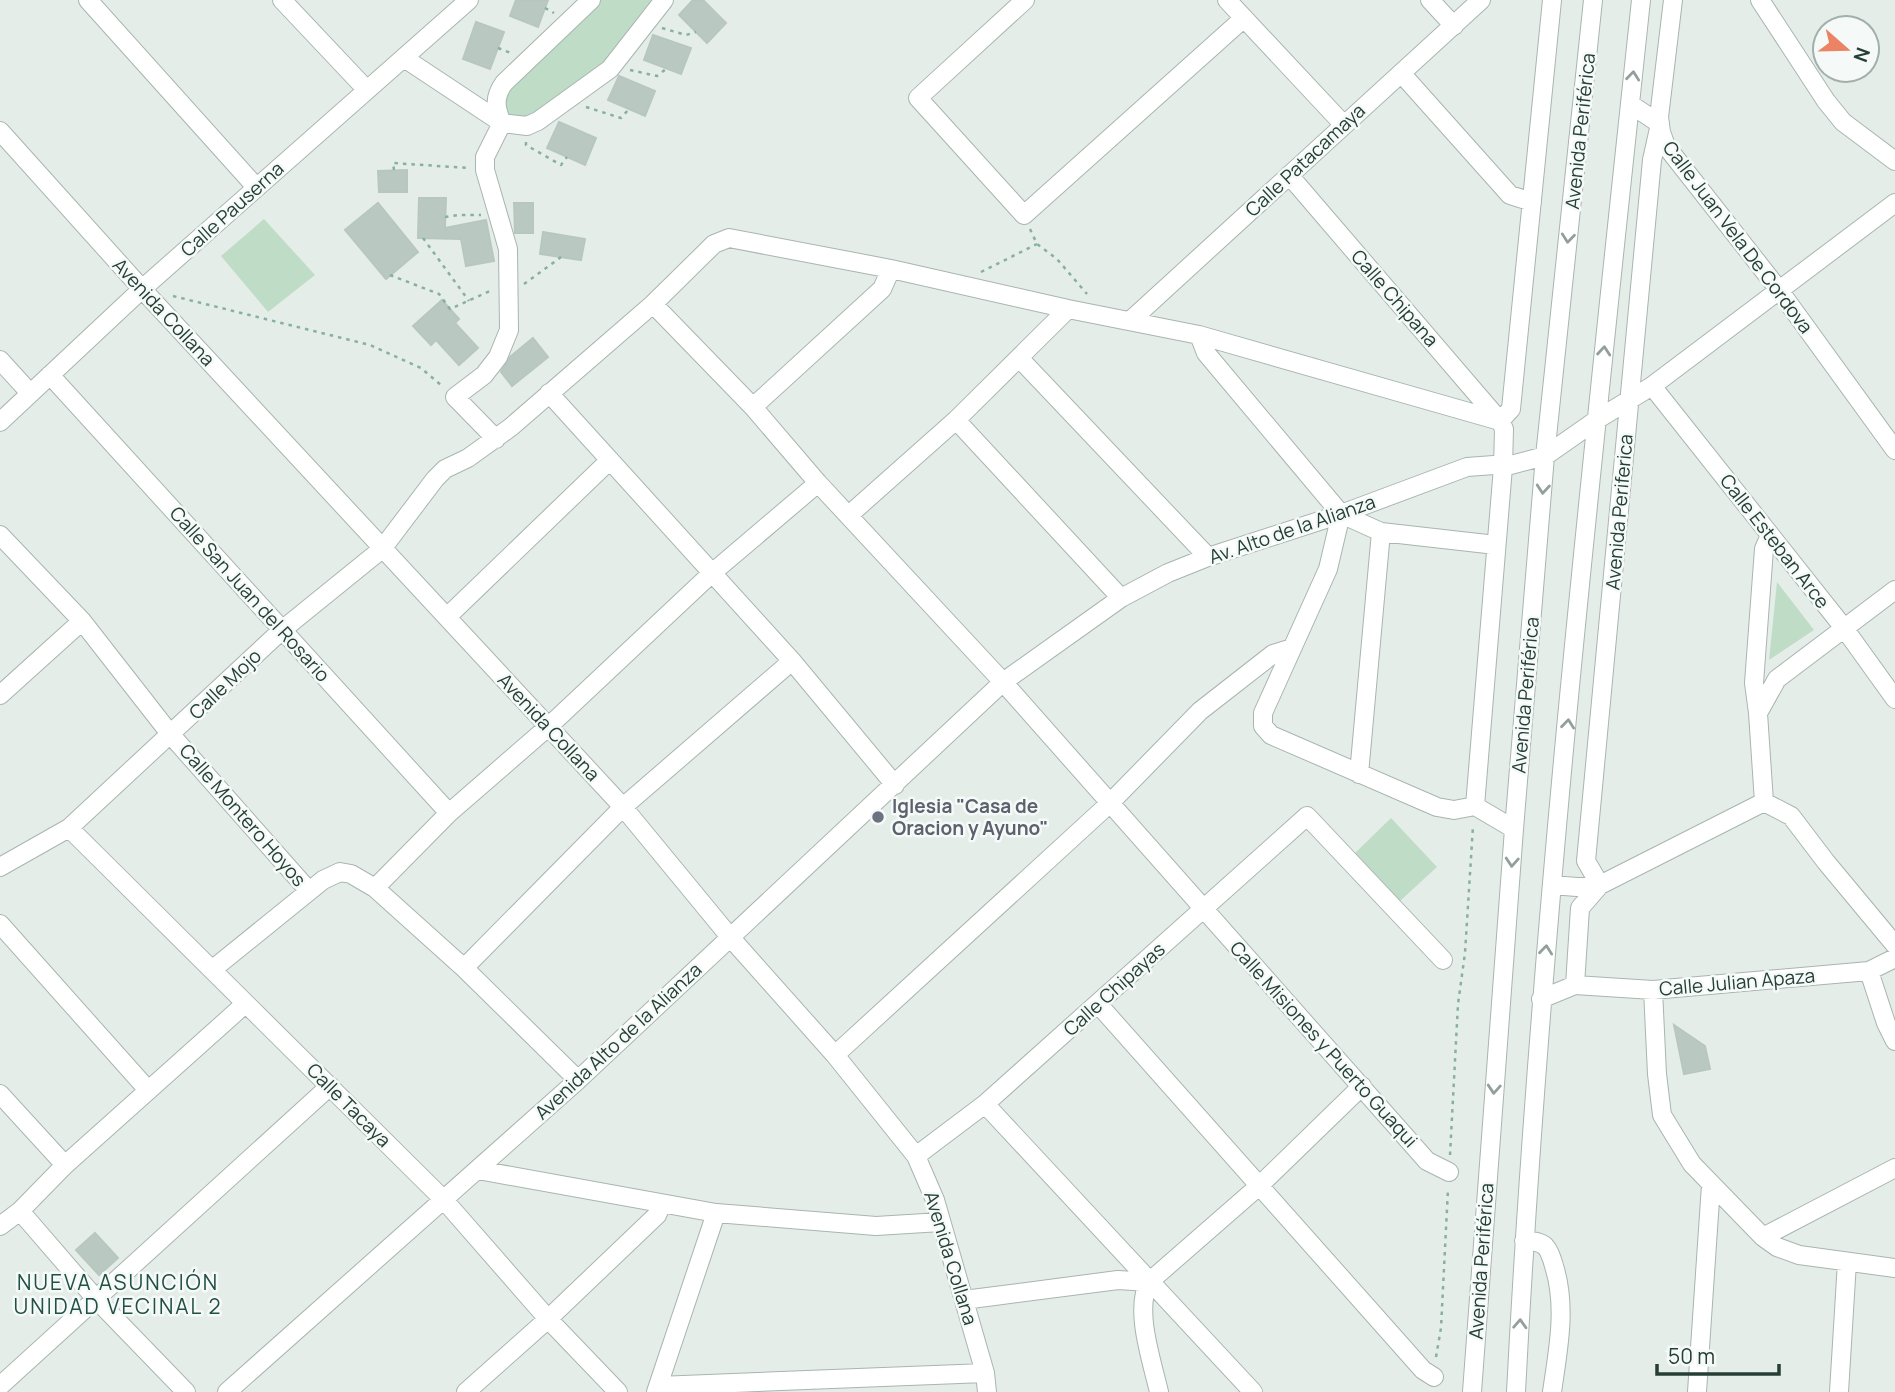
<svg xmlns="http://www.w3.org/2000/svg" width="1895" height="1392" viewBox="0 0 1895 1392" font-family="Manrope,sans-serif">
  <rect width="100%" height="100%" fill="#e5ede9"/>
  <path fill="#bfddc6" d="M 598,0 L 659,0 L 621,50 L 530,120 L 510,120 L 499,97 Z
    M 264,219 L 315,275 L 268,312 L 221,256 Z
    M 1777,582 L 1814,630 L 1769,660 Z
    M 1391,818 L 1437,867 L 1400,901 L 1355,853 Z"/>
  <path fill="#bac8c2" stroke="#b7c7c0" stroke-width="2" d="M 516,0 L 548,0 L 538,27 L 510,16 Z
    M 693,0 L 703,0 L 726,23 L 707,43 L 679,15 Z
    M 476,22 L 504,32 L 490,69 L 463,59 Z
    M 653,35 L 691,48 L 681,74 L 644,60 Z
    M 619,76 L 655,91 L 645,116 L 608,100 Z
    M 559,122 L 596,138 L 585,165 L 547,148 Z
    M 407,170 L 407,192 L 379,192 L 378,171 Z
    M 419,198 L 446,198 L 445,228 L 486,220 L 494,261 L 466,266 L 461,239 L 418,238 Z
    M 378,203 L 418,252 L 386,279 L 345,230 Z
    M 514,203 L 533,203 L 533,233 L 515,233 Z
    M 543,232 L 585,239 L 581,260 L 540,254 Z
    M 442,300 L 459,319 L 455,323 L 478,348 L 459,365 L 436,340 L 431,345 L 413,326 Z
    M 533,338 L 548,357 L 512,386 L 501,372 L 510,357 Z
    M 1674,1025 L 1705,1046 L 1710,1069 L 1684,1074 Z
    M 95,1233 L 118,1258 L 99,1275 L 76,1250 Z"/>
  <g fill="none" stroke-linecap="round" stroke-linejoin="round">
    <g stroke="#a8b5b0" stroke-width="20">
      <path id="minor" d="M 88,0 L 256,187
        M 282,0 L 366,89
        M 591,0 L 504,83 C 494,97 495,107 502,123 L 527,126 L 538,121 L 610,69 L 664,0
        M 1025,0 L 918,98 L 1024,215 L 1244,18
        M 1227,0 L 1343,124
        M 1430,0 L 1454,26
        M 1673,0 L 1659,117 L 1661,132 L 1666,146 L 1779,290 L 1895,450
        M 1760,0 L 1826,101 L 1843,122 L 1895,161
        M 404,58 L 502,123 L 485,157 L 485,170 L 508,249 L 509,330 L 498,357 L 484,375 L 455,397 L 496,439
        M 1401,73 L 1510,195 L 1532,202
        M 0,131 L 142,289 L 623,807 L 730,937 L 835,1055 L 916,1156 L 935,1200 L 985,1373 L 987,1392
        M 1289,175 L 1500,421 L 1511,409 L 1552,0
        M 653,304 L 753,407 L 818,483 L 1003,682 L 1427,1161 L 1449,1172
        M 1130,321 L 1481,0
        M 1199,335 L 1206,353 L 1341,514 L 1381,532 L 1359,774
        M 1020,359 L 1208,557
        M 0,360 L 30,393
        M 50,375 L 449,813
        M 1652,386 L 1844,628 L 1895,699
        M 549,393 L 792,661 L 895,785
        M 753,407 L 882,289 L 891,269
        M 956,420 L 1121,598
        M 0,422 L 142,289 L 469,0
        M 1341,514 L 1328,569 L 1263,713 L 1263,726 L 1271,735 L 1437,807 L 1454,810 L 1475,806 L 1514,829
        M 849,515 L 956,420 L 1068,309
        M 1381,532 L 1496,545
        M 0,535 L 82,621 L 171,735 L 309,891
        M 448,616 L 610,460
        M 0,695 L 82,621
        M 1758,713 L 1754,683 L 1764,549 L 1770,535
        M 1764,802 L 1758,713 L 1777,679 L 1895,590
        M 1764,802 L 1791,816 L 1826,862 L 1895,945
        M 69,828 L 444,1200 L 548,1319 L 618,1392
        M 0,867 L 69,828 L 282,630 L 382,549 L 435,479 L 445,469 L 468,458 L 511,427 L 653,304 L 714,244 L 729,238 L 891,269 L 1068,309 L 1199,335 L 1500,421 L 1504,429 L 1503,467 L 1475,806
        M 1552,885 L 1577,887 L 1600,885 L 1586,861 L 1652,160 L 1660,124 L 1630,104
        M 375,888 L 449,813 L 548,727 L 712,573 L 818,483
        M 0,924 L 148,1090
        M 464,968 L 623,807 L 792,661
        M 213,969 L 323,880 L 340,872 L 351,874 L 375,888 L 464,968 L 578,1080
        M 1869,971 L 1886,1023 L 1895,1041
        M 1575,985 L 1653,990 L 1869,971 L 1895,958
        M 1653,990 L 1657,1074 L 1662,1115 L 1692,1164 L 1763,1237 L 1777,1247 L 1799,1255 L 1895,1268
        M 1541,999 L 1575,985 L 1580,908 L 1600,885 L 1764,802
        M 1098,1004 L 1423,1370 L 1434,1377
        M 835,1055 L 1109,804 L 1200,711 L 1273,654 L 1292,648
        M 0,1094 L 65,1165
        M 985,1104 L 1253,1392
        M 916,1156 L 985,1104 L 1307,816 L 1443,960
        M 478,1170 L 716,1213 L 876,1226 L 941,1222
        M 20,1211 L 96,1299 L 186,1392
        M 0,1226 L 20,1211 L 65,1165 L 245,1004
        M 1763,1237 L 1895,1168
        M 1524,1241 C 1531,1241 1539,1241 1545,1246 C 1550,1251 1552,1259 1554,1266 C 1567,1307 1558,1350 1552,1392
        M 964,1300 L 1118,1280 L 1149,1282
        M 0,1386 L 330,1086
        M 658,1386 L 985,1373
        M 227,1392 L 578,1080 L 1003,682 L 1121,598 L 1168,573 L 1208,557 L 1341,514 L 1467,467 L 1494,465 L 1503,467 L 1545,456 L 1598,419 L 1652,386 L 1895,203
        M 466,1392 L 548,1319 L 657,1215 L 662,1204
        M 656,1392 L 716,1213
        M 1159,1392 C 1152,1361 1134,1310 1149,1282 L 1259,1186 L 1362,1086
        M 1472,1392 L 1514,829 L 1545,456 L 1593,0
        M 1516,1392 C 1540,927 1592,463 1641,0
        M 1697,1392 L 1711,1185
        M 1839,1392 L 1847,1262"/>
    </g>
    <path stroke="#87afa2" stroke-width="2.5" stroke-dasharray="3.5 5" stroke-linecap="butt" d="M 545,8 L 554,13
      M 662,28 L 686,35 L 696,32
      M 498,48 L 511,53
      M 630,70 L 657,76 L 666,69
      M 586,107 L 621,118 L 629,109
      M 526,142 L 526,145 L 561,165 L 567,157
      M 394,170 L 393,163 L 468,168
      M 445,217 L 458,215 L 481,215
      M 1030,229 L 1037,244 L 1057,259 L 1087,294
      M 423,238 L 469,301
      M 981,272 L 1037,244
      M 390,275 L 439,294 L 450,309 L 490,291
      M 524,284 L 561,257
      M 173,296 L 370,345 L 421,368 L 442,386
      M 1450,1155 L 1458,1004 L 1465,953 L 1473,826
      M 1436,1357 L 1441,1328 L 1448,1189"/>
    <use href="#minor" stroke="#fff" stroke-width="18"/>
  </g>
  <defs><path id="oneway-chevron" d="M-2-3.5L2.5 0L-2 3.5" fill="none" stroke-width="1.6" stroke-linecap="round" stroke-linejoin="round" transform="scale(1.75)"/></defs>
  <g stroke="#929f9b">
    <use href="#oneway-chevron" transform="translate(1633 76) rotate(-84)"/>
    <use href="#oneway-chevron" transform="translate(1568 238) rotate(96)"/>
    <use href="#oneway-chevron" transform="translate(1604 351) rotate(-85)"/>
    <use href="#oneway-chevron" transform="translate(1543 489) rotate(95)"/>
    <use href="#oneway-chevron" transform="translate(1568 724) rotate(-84)"/>
    <use href="#oneway-chevron" transform="translate(1512 862) rotate(94)"/>
    <use href="#oneway-chevron" transform="translate(1546 950) rotate(-84)"/>
    <use href="#oneway-chevron" transform="translate(1494 1089) rotate(94)"/>
    <use href="#oneway-chevron" transform="translate(1520 1324) rotate(-87)"/>
  </g>
  <circle fill="#6b7280" stroke="#f5faf8" stroke-width="2.5" cx="878" cy="817" r="7"/>
  <g text-anchor="middle" dominant-baseline="central" stroke-width="5" stroke-linejoin="round" paint-order="stroke">
    <g font-size="19" fill="#253f37" stroke="#f5faf8">
      <text transform="translate(1580 131) rotate(-84)">Avenida Periférica</text>
      <text transform="translate(1305 160) rotate(-43)">Calle Patacamaya</text>
      <text transform="translate(232 209) rotate(-42)">Calle Pauserna</text>
      <text transform="translate(1738 237) rotate(53)">Calle Juan Vela De Cordova</text>
      <text transform="translate(1395 298) rotate(49)">Calle Chipana</text>
      <text transform="translate(164 312) rotate(47)">Avenida Collana</text>
      <text transform="translate(1619 512) rotate(-85)">Avenida Periferica</text>
      <text transform="translate(1292 529) rotate(-19)">Av. Alto de la Alianza</text>
      <text transform="translate(1775 541) rotate(52)">Calle Esteban Arce</text>
      <text transform="translate(250 594) rotate(48)">Calle San Juan del Rosario</text>
      <text transform="translate(225 684) rotate(-44)">Calle Mojo</text>
      <text transform="translate(1525 695) rotate(-85)">Avenida Periférica</text>
      <text transform="translate(549 727) rotate(47)">Avenida Collana</text>
      <text transform="translate(243 815) rotate(49)">Calle Montero Hoyos</text>
      <text transform="translate(1737 982) rotate(-5)">Calle Julian Apaza</text>
      <text transform="translate(1114 989) rotate(-42)">Calle Chipayas</text>
      <text transform="translate(618 1041) rotate(-43)">Avenida Alto de la Alianza</text>
      <text transform="translate(1324 1044) rotate(48)">Calle Misiones y Puerto Guaqui</text>
      <text transform="translate(349 1105) rotate(45)">Calle Tacaya</text>
      <text transform="translate(951 1258) rotate(73)">Avenida Collana</text>
      <text transform="translate(1481 1261) rotate(-86)">Avenida Periférica</text>
    </g>
    <g font-size="19" font-weight="bold" fill="#5b616d" stroke="#f5faf8" text-anchor="start">
      <text x="892" y="806">Iglesia "Casa de<tspan x="892" dy="22">Oracion y Ayuno"</tspan></text>
    </g>
    <g font-size="21" letter-spacing="2" fill="#215044" stroke="#f5faf8">
      <text x="118" y="1282">NUEVA ASUNCIÓN<tspan x="118" dy="24">UNIDAD VECINAL 2</tspan></text>
    </g>
  </g>
  <g transform="translate(1846 49) rotate(110)"><circle r="33" fill="#f5faf8" stroke="#a2afab" stroke-width="2"/>
  <path d="M0-5L12 26L0 18L-12 26Z" fill="#ec8365"/>
  <text y="-10" font-size="19" font-weight="bold" text-anchor="middle" fill="#253f37">N</text>
  </g>
  <path d="M1657 1364v10h122v-10" fill="none" stroke="#253f37" stroke-width="3.5"/>
  <text x="1668" y="1364" font-size="21" fill="#253f37" stroke="#f5faf8" stroke-width="5" paint-order="stroke">50 m</text>
</svg>
